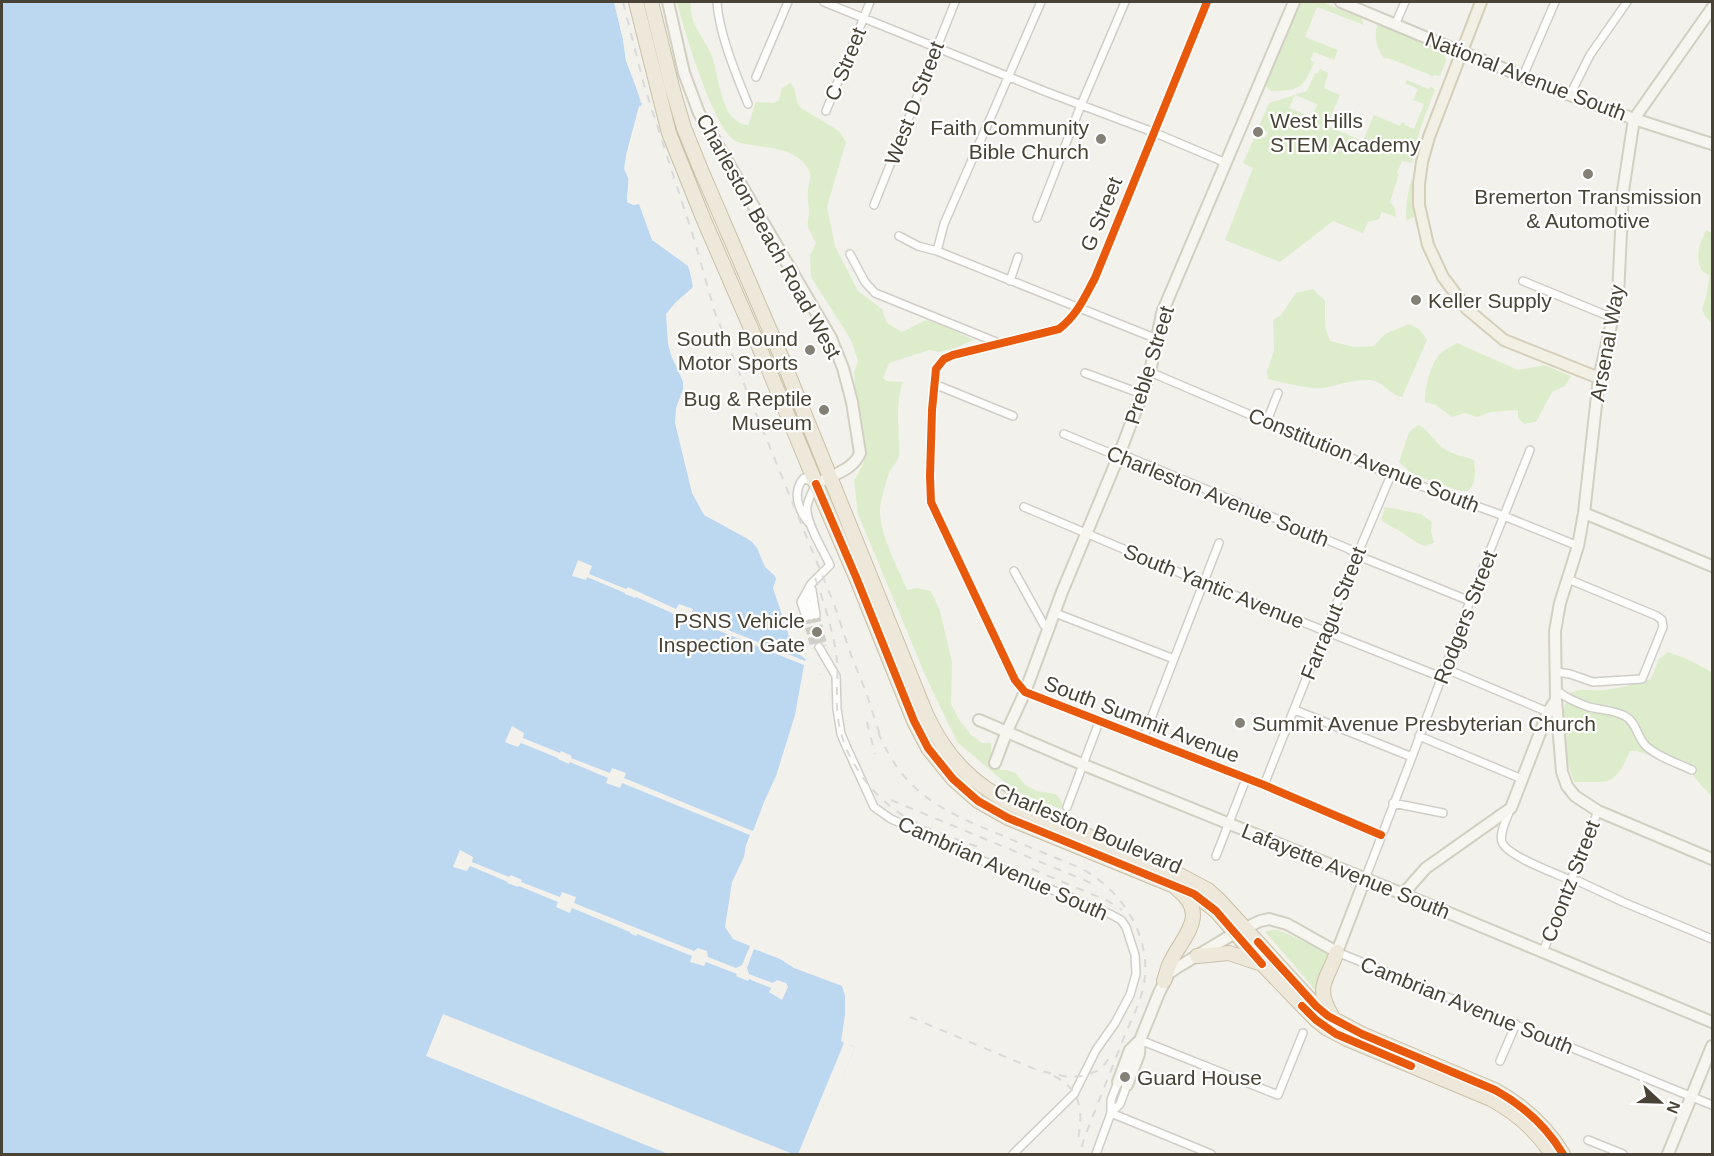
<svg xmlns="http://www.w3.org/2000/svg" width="1714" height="1156" viewBox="0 0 1714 1156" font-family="Helvetica,sans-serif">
  <rect width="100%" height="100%" fill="#f2f1ec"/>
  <path fill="#ddedcc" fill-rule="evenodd" d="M 677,2 L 690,2 C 691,7 691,15 693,20 C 697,32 706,42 711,54 C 720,74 719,122 748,125 C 752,118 752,110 756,102 L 774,103 L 779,100 L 782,88 L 790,83 C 798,89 794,101 801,108 L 839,131 L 846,142 L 827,207 L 835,246 L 858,291 L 882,309 L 887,323 L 902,332 L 926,320 L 942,325 L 974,340 L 955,348 L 939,352 L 929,350 L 889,363 L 883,378 L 887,381 L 903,382 C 894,407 900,429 899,455 C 898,462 893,465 890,471 C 886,480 883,493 881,502 C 875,527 898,567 907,590 L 917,588 L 931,591 L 940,611 L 952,662 L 951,704 L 960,721 L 971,735 L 982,743 L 991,743 L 991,758 L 993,765 L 1001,770 L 1006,770 L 1016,773 L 1025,785 L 1037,791 L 1056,794 L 1060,799 L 1064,810 L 1015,791 L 957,742 L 926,677 L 858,514 L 854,481 L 864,462 L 865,449 L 861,412 L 855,388 L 854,372 L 858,361 L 851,340 L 811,277 L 810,255 L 816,243 C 814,238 809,230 808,227 C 807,223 809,217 809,213 C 809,206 807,199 808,191 C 808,183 813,176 808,169 C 797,149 771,148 751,145 C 746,144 738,143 734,140 C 713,127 683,27 677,2 Z
    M 1299,2 L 1322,2 L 1361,18 L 1364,25 L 1317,7 L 1305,37 L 1338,50 L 1334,60 L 1314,52 L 1310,60 L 1314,62 C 1304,88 1299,91 1271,91 L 1265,85 L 1287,34 Z
    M 1378,24 L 1390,29 L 1398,30 L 1419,42 L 1444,52 L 1446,61 L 1440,76 L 1434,75 L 1432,77 L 1430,75 L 1388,58 L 1386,59 C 1377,54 1373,33 1378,24 Z
    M 1320,69 L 1328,73 L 1324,88 L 1340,95 L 1327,126 L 1363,141 L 1374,115 L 1400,126 L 1402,122 L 1405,123 L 1405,125 L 1414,129 L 1424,104 L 1413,100 L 1418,89 L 1405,83 L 1407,80 L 1429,89 L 1431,86 L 1435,90 L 1420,129 L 1412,163 L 1402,161 L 1397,173 L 1399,174 L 1390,202 L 1395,208 L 1396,217 L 1382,212 L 1379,219 L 1368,222 L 1363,233 L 1333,221 L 1280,262 L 1225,240 L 1253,168 L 1243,163 L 1256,134 L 1265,138 L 1268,132 L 1258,128 L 1269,103 L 1307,91 L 1315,73 L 1317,74 ZM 1295,95 L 1317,104 L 1312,117 L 1289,108 Z
    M 1412,177 L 1415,216 L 1407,221 C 1404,212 1409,187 1412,177 Z
    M 1706,230 L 1712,233 L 1712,324 L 1705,316 L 1702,309 C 1705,303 1710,281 1709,275 L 1702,271 C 1694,256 1700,244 1706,230 Z
    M 1313,289 L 1325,301 L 1325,326 L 1330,341 L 1354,347 L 1374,346 L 1385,334 L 1409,324 L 1419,329 L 1427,340 L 1402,397 C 1390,395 1382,380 1370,380 C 1353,379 1339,385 1323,388 C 1312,390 1280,382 1268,379 L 1267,371 L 1274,351 L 1273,320 L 1281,315 L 1296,293 Z
    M 1457,343 L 1518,370 L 1544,365 L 1571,376 L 1565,386 L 1552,392 L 1536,422 L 1524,424 L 1518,418 L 1518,410 L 1491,412 L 1477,417 L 1465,413 L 1452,417 L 1436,405 L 1425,402 C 1424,390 1431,362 1440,354 C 1444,350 1452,346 1457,343 Z
    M 1418,425 C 1429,429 1435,444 1446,450 C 1454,455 1465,456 1474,460 C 1475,472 1477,482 1468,491 L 1460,491 L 1412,474 L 1399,462 L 1409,432 Z
    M 1385,507 L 1421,514 L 1432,522 L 1431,531 L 1434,543 L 1424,546 C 1414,542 1407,535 1398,530 C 1391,526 1386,525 1381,519 Z
    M 1668,652 L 1687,659 L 1712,672 L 1712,797 L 1694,777 L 1684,762 C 1679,762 1673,762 1668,761 C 1655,759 1643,750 1630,751 C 1615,786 1611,782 1574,782 C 1567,762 1562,736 1563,714 C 1564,708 1566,701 1567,695 C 1583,686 1588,692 1604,690 C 1620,688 1635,684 1651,679 L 1659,659 Z
    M 1272,930 L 1279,930 L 1331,954 L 1319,996 L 1311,985 L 1266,933 L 1267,931 Z"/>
  <path fill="#bcd7f0" d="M 2,2 L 614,2 L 623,39 L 626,61 L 642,103 L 632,134 L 627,198 L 633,205 L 639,204 L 652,240 L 688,266 L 693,282 L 693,287 L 683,304 L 689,366 L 683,417 L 711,510 L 770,550 L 799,651 L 806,659 L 821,665 L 819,676 L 732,927 L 850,984 L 844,1043 L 855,1047 L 811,1154 L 2,1154 Z"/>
  <path fill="#f2f1ec" d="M 614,2 L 617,2 L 626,39 L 629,60 L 645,103 L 641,103 L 632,72 L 626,61 L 623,39 Z
    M 639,106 L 643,106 L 632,148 L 632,180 L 630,200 L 640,202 L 639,204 L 633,205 L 627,202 L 629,180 L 624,169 L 626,155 Z
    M 688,262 L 690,265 L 696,287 L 686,305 L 686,327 L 692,365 L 703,393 L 686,418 L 713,508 L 762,536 L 772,548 L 789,590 L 805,656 L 807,659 L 821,665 L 821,667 L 824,668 L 822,673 L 819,673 L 819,682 L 821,684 L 816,713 L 760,853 L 736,926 L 743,931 L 851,982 L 862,1004 L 848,1041 L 849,1042 L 849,1045 L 855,1047 L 812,1154 L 798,1154 L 844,1043 L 841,1041 L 845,1015 L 845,996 L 842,986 L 794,968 L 780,959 L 754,949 L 747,968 L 749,974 L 773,983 L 777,980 L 786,983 L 788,987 L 782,1000 L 769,992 L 771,988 L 749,979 L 748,981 L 736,976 L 737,974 L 706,962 L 704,966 L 690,962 L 692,956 L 637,934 L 636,936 L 630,933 L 630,932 L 572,908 L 570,913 L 556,907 L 558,902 L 519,886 L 518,887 L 507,883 L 508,882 L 470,866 L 467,871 L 453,867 L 460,850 L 473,857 L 472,862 L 509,877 L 511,875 L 522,880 L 521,882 L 560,897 L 562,892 L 576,897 L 574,903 L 694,951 L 698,948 L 707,951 L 708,957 L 736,968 L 742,965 L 750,946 L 733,939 L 725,927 L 732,882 L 744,857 L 746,845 L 750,835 L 622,783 L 620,788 L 606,783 L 608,778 L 570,762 L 569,764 L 558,759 L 558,758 L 521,743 L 518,747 L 505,742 L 512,726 L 524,733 L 523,738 L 560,753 L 561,751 L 572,756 L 571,758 L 610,773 L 612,768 L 626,773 L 624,778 L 753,831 L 764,802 L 776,776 L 795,715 L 804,665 L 754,645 L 752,647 L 747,644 L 747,642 L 689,619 L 686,624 L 673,617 L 674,614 L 636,597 L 635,598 L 625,594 L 625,593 L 587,577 L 586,580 L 572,576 L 578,560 L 592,566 L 589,574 L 626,589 L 628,587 L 676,609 L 679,604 L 693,609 L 691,615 L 805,661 L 806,659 L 797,653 L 789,636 L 773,588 L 776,579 L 775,576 L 765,567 L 757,548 L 752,542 L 746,538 L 704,515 L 692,493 L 675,423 L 676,408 L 683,389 L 683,382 L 678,370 L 672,358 L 668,344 L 666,314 L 675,303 L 693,287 Z
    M 443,1014 L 793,1154 L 668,1154 L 426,1056 Z"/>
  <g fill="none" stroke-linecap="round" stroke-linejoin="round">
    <path stroke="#d0cec8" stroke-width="7" stroke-dasharray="7 3.5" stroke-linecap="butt" d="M 816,615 L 824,646
      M 811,616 L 819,647
      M 806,617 L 814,648"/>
    <g stroke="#d0cec9" stroke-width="10">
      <path id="street" d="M 717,2 C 719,34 736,74 748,104
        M 824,2 L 1044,91 L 1153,132 L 1226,163
        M 1207,2 L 1095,278 C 1084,298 1078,314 1059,329 L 953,355 L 944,359 L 936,369 L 932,410 L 930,476 L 931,502 L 1015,680 L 1025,692 L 1264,785 L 1381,835
        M 1395,25 L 1405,2
        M 1523,76 L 1555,2
        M 756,77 L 788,2
        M 1570,95 L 1590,55 L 1627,2
        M 826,111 L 870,2
        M 874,205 L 955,2
        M 1037,218 L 1081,105 L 1125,2
        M 899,236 L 918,246 L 937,251 L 1157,339
        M 937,251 L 944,224 L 1041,2
        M 850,254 L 865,282 L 875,293 L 1001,344
        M 1010,281 L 1018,257
        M 1523,281 L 1613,318
        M 1150,372 L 1391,475 L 1504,516 L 1578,546
        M 1085,373 L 1142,394
        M 934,384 L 1013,416
        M 1267,421 L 1278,393
        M 1064,434 L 1105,451 L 1126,456 L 1349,549 L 1361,557 L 1470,601
        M 1024,507 L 1204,583 L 1441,677
        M 1014,571 L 1044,625 L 1050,629
        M 812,590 L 816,615
        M 808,595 L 806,600 L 811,616
        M 1055,613 L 1174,659
        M 806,617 L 801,602 L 811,584 L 830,565 C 824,552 805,521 807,507 C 808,499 813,491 816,484 L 804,478 C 791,492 799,512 810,524
        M 819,647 L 836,676 L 837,709 L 841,734 L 847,748 L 874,807 L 891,819 L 943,841 L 964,853 L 1112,915 L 1121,920 L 1126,927 L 1135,955 L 1136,974 L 1130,995 L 1115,1023 L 1096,1050 L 1074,1094 L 1013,1154
        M 1444,668 L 1548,712
        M 1557,672 L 1570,674 L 1593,682 L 1642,679 L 1663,627 L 1662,620 L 1657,616 L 1568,579
        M 1556,690 C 1566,698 1577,703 1589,707 C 1601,710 1614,710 1625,716 C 1637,723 1637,737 1646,746 C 1658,757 1677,763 1692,770
        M 1295,710 L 1412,757
        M 1419,736 L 1522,779
        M 1143,739 L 1219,543
        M 1264,785 L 1325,631 L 1391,475
        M 1393,803 L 1443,813
        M 1067,807 L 1099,722
        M 1510,810 C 1507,818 1499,833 1502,842 C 1507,856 1555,873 1570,880 L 1578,881 L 1623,902 L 1712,939
        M 1216,856 L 1246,779
        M 1365,879 L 1412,757 L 1470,601 L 1530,450
        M 1337,952 L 1712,1105
        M 1543,952 L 1598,811
        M 1140,1040 L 1278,1095 L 1303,1033
        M 1500,1061 L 1516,1024
        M 1111,1113 L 1211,1154
        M 1111,1113 L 1120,1104 L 1127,1085
        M 1588,1140 L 1623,1154
        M 1096,1154 L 1111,1113 L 1111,1100 L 1118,1082"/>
    </g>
    <g stroke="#d2cfc3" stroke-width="14">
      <path id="secondary" d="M 668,2 L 684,73 L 699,113 L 831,338 L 843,368 L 852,402 L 860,453 C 854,468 838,473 824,480
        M 1341,2 L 1444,45 L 1570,95 L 1634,119 L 1712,144
        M 1712,8 L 1634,119 L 1623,191 L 1618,295 L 1599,378 L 1584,513 L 1578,546 L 1560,603 L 1555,631 L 1556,700 L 1562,772 L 1567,786 L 1575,796 L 1598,811 L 1712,859
        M 1584,513 L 1712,566
        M 979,720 L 1084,765 L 1403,894 L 1712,1022
        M 995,763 L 1007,731 L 1025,692 L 1062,592 L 1119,455 L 1142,394 L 1150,372 L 1162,313 L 1294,2
        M 1403,894 L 1426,868 L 1511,808 L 1548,712 L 1556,700
        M 1118,1082 L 1130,1050 L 1140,1040
        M 1127,1085 L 1139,1054 L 1140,1040 L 1159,993 L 1169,973 L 1178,967 L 1235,933 L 1260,921 L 1269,919 L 1287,924 L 1337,952 L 1365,879
        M 1668,1154 L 1712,1046"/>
    </g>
    <g stroke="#d4cfb9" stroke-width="14">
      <path id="primary" d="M 1481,2 L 1429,137 L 1422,162 L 1419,184 L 1419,205 L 1428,245 L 1443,277 L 1467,309 L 1504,340 L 1599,378"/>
    </g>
    <g stroke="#cac1a7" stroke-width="16">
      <path id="highway" d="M 636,2 L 669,133 L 703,218 L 766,363 L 816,484 L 856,577 L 914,721 L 928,748 L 953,779 L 978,801 L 1008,818 L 1194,894 L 1216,911 L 1262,964 L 1316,1020 L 1326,1028 L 1347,1039 L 1491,1099 C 1517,1113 1536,1130 1552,1154
        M 651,2 L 672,87 L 684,128 L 701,170 L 781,356 L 926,714 C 946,757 972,784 1014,805 L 1174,872 L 1208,890 L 1219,900 L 1316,1006 L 1328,1016 L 1362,1034 L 1495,1090 C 1524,1106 1546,1126 1563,1154
        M 1197,956 L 1229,953 L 1262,964
        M 1164,981 C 1166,976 1167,969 1170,963 C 1182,937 1211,915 1177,889
        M 1332,1016 C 1314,986 1327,981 1337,952"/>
    </g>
    <use href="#street" stroke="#fdfdfc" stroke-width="7"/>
    <use href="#secondary" stroke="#f7f5ef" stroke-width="10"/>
    <use href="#primary" stroke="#f2efe4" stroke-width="10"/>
    <use href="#highway" stroke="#ede8d9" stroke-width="14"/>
    <path stroke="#dadad9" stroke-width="2" stroke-dasharray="8 8" stroke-linecap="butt" d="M 623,2 L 644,85 L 694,239 L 715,313 L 834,604 L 851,655 L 866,692 L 881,738
      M 815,578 C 823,598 833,632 836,653 C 839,671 836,690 837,708 C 839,753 870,797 909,819 C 931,831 957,839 981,848
      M 867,722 L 875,754
      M 878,732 C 904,794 942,811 1001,835 C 1026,846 1052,856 1078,867 C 1118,886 1149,930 1145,977 C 1143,998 1132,1018 1124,1037 C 1111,1071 1097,1105 1084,1139 L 1080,1154
      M 891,800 L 1096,885
      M 1032,869 L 1108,901 L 1122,910
      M 910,1017 L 1037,1070 L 1068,1077 L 1083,1076 L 1097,1071 L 1105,1064 L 1113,1052
      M 1054,1076 C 1082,1090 1083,1112 1078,1140"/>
    <g stroke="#fff" stroke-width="11">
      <path id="cycleway" d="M 1207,2 L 1095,278 C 1084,298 1078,314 1059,329 L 953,355 L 944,359 L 936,369 L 932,410 L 930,476 L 931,502 L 1015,680 L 1025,692 L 1264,785 L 1381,835
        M 816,484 L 856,577 L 914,721 L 928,748 L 953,779 L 978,801 L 1008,818 L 1194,894 L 1216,911 L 1262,964
        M 1258,942 L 1316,1006 L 1328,1016 L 1362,1034 L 1495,1090 C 1524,1106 1546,1126 1563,1154
        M 1302,1006 L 1316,1020 L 1336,1034 L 1411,1066"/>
    </g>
    <use href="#cycleway" stroke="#e8590c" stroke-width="8"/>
  </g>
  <g fill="#848076" stroke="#fff" stroke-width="2">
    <circle cx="1258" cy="132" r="6"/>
    <circle cx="1101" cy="139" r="6"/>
    <circle cx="1588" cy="174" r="6"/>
    <circle cx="1416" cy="300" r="6"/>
    <circle cx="810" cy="350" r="6"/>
    <circle cx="824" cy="410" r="6"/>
    <circle cx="817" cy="632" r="6"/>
    <circle cx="1240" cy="723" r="6"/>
    <circle cx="1125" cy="1077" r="6"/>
  </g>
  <g text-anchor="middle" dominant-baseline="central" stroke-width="4.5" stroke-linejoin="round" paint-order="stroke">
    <g font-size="21" fill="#494337" stroke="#fff">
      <text transform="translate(845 64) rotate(-68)">C Street</text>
      <text transform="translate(1526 76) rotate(21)">National Avenue South</text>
      <text transform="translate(914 103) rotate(-69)">West D Street</text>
      <text transform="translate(1101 214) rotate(-68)">G Street</text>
      <text transform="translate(769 236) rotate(61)">Charleston Beach Road West</text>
      <text transform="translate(1607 343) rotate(-80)">Arsenal Way</text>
      <text transform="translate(1149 365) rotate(-73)">Preble Street</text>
      <text transform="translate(1364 460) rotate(22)">Constitution Avenue South</text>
      <text transform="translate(1218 496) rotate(22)">Charleston Avenue South</text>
      <text transform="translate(1214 586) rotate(22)">South Yantic Avenue</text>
      <text transform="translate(1333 613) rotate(-68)">Farragut Street</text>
      <text transform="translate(1465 617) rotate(-69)">Rodgers Street</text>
      <text transform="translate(1142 719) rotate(21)">South Summit Avenue</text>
      <text transform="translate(1088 828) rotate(23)">Charleston Boulevard</text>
      <text transform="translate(1003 868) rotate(24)">Cambrian Avenue South</text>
      <text transform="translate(1346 871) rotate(22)">Lafayette Avenue South</text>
      <text transform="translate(1570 881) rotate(-69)">Coontz Street</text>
      <text transform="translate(1467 1005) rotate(22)">Cambrian Avenue South</text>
    </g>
    <g font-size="21" fill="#494337" stroke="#fff" text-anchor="start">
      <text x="1270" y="120">West Hills<tspan x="1270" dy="24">STEM Academy</tspan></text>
      <text x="1089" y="127" text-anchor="end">Faith Community<tspan x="1089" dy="24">Bible Church</tspan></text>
      <text x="1588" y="196" text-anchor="middle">Bremerton Transmission<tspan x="1588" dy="24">&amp; Automotive</tspan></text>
      <text x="1428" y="300">Keller Supply</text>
      <text x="798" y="338" text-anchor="end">South Bound<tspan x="798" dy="24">Motor Sports</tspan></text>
      <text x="812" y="398" text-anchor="end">Bug &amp; Reptile<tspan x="812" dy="24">Museum</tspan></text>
      <text x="805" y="620" text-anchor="end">PSNS Vehicle<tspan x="805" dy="24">Inspection Gate</tspan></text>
      <text x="1252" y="723">Summit Avenue Presbyterian Church</text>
      <text x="1137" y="1077">Guard House</text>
    </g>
  </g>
  <rect width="1714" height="1156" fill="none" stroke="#494337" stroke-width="6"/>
  <g transform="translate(1660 1102) rotate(112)" stroke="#ffffff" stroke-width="4.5" paint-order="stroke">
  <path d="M0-4.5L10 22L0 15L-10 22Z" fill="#494337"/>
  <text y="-9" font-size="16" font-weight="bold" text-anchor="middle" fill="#494337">N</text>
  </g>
</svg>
